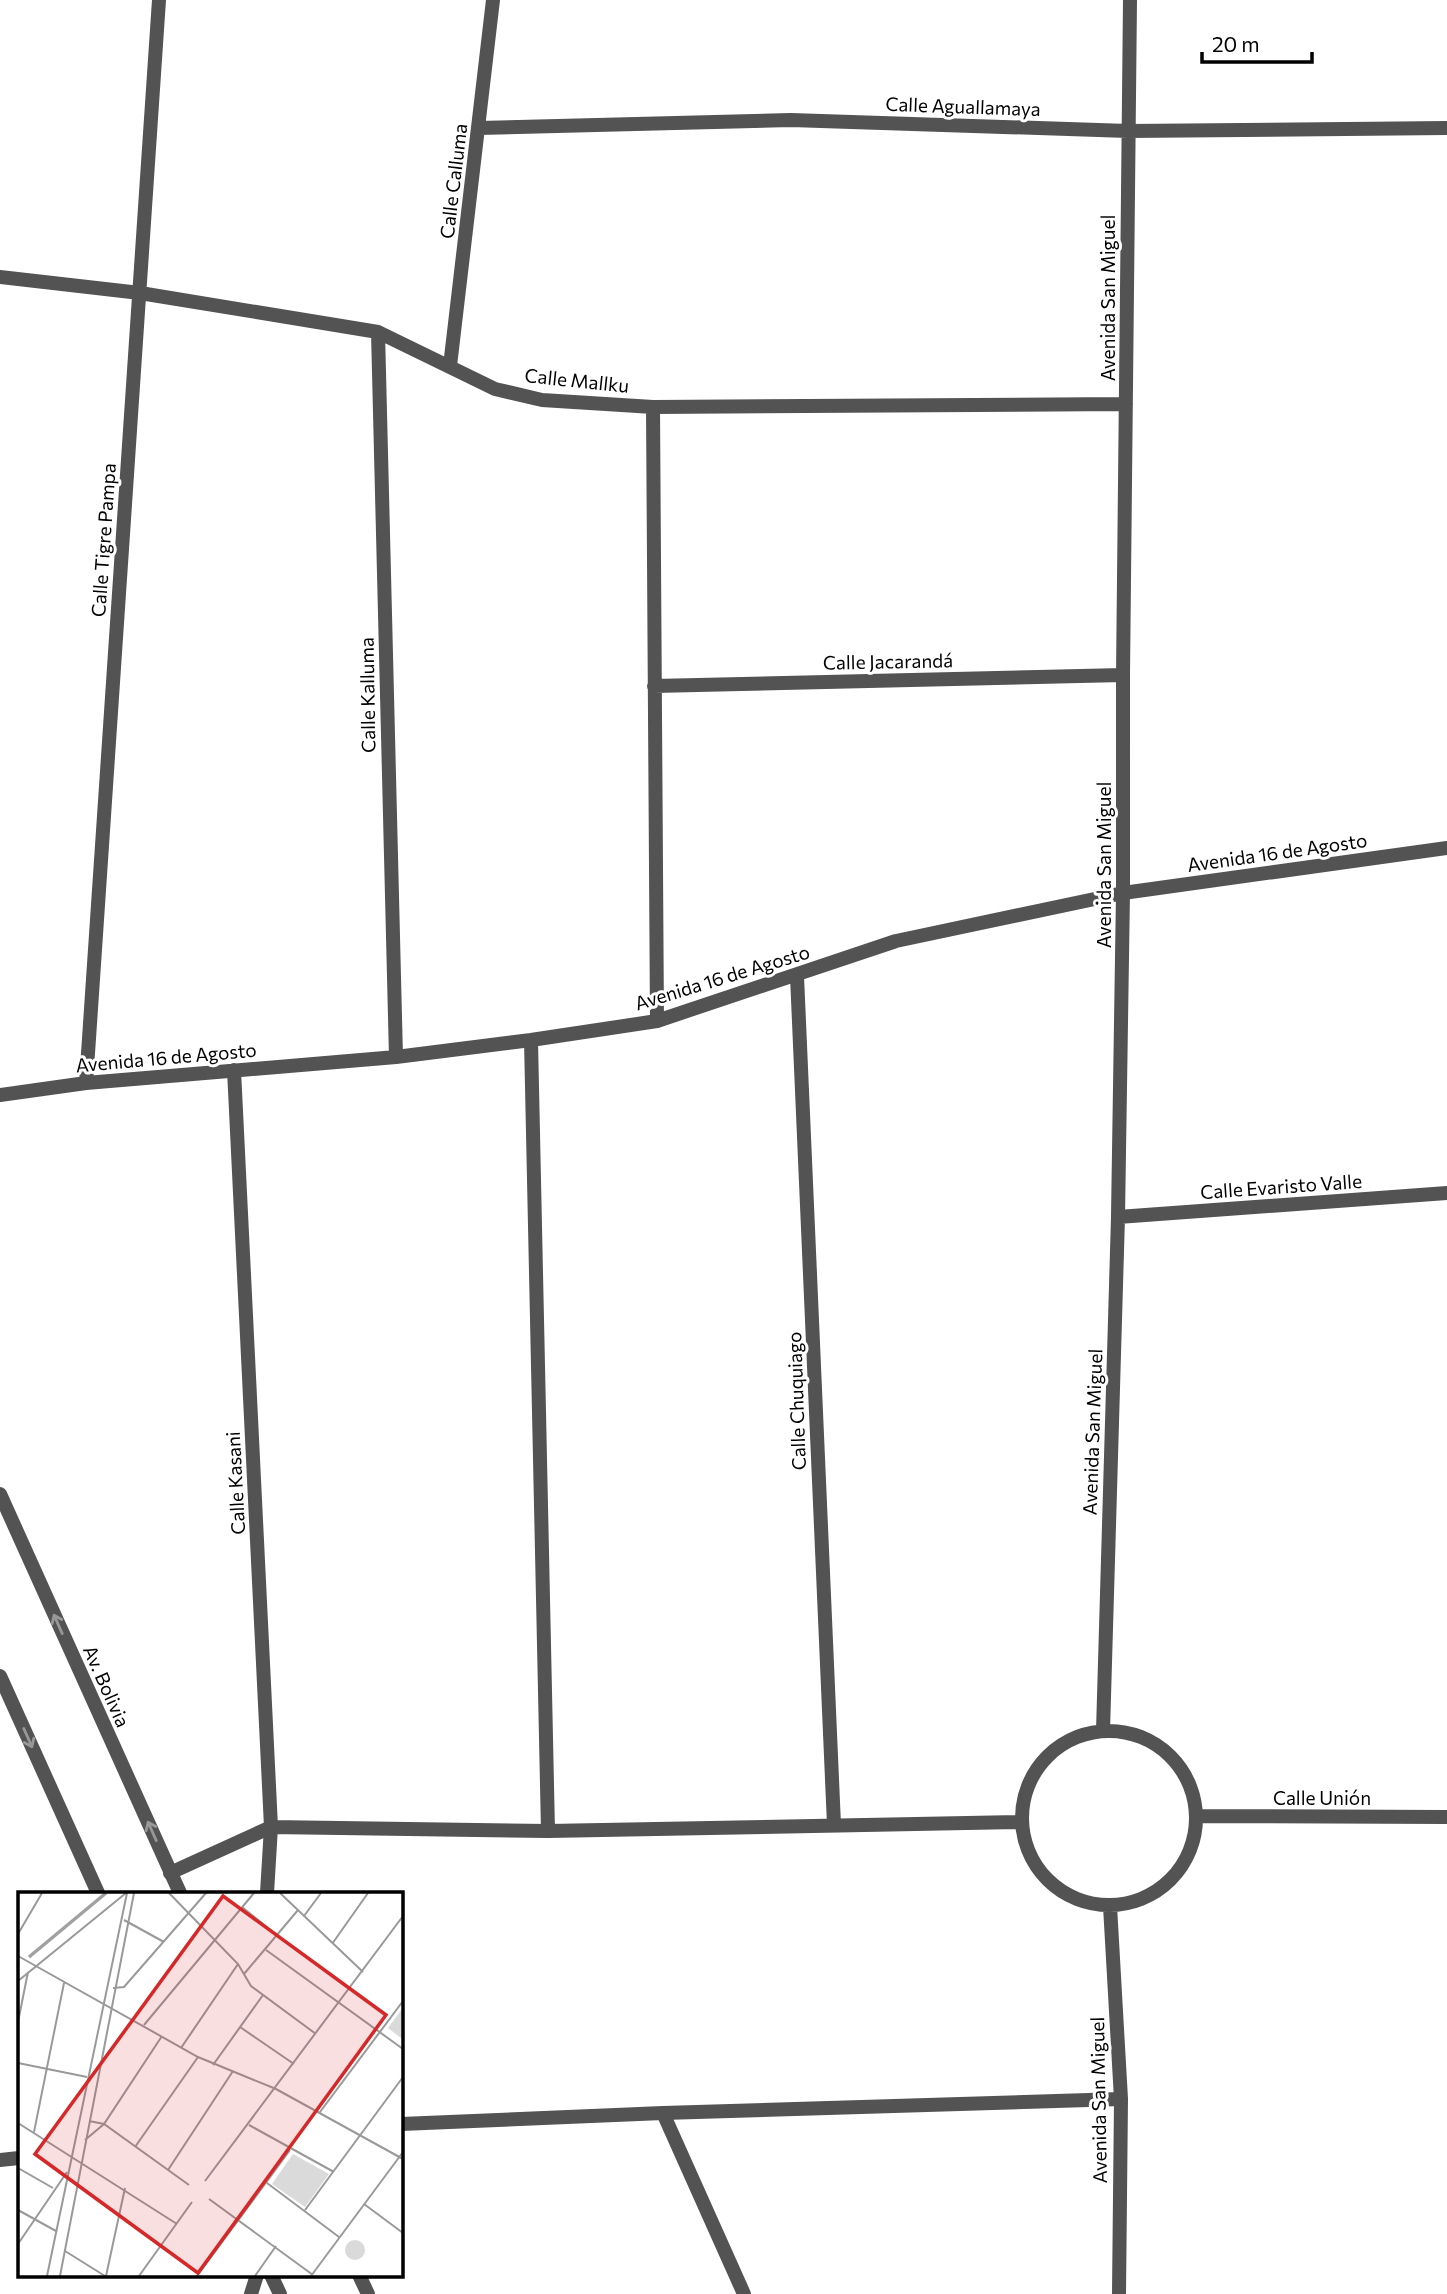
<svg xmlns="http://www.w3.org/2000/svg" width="1447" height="2294" viewBox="0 0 1447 2294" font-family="Commissioner,sans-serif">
  <rect width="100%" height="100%" fill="#fff"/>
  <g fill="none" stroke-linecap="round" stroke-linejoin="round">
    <path stroke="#535353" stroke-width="14" d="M 479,128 L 791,120 L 1128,131 L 1447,128
      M 0,277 L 140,293 L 378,332 L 495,389 L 542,400 L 653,407 L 1126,404
      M 378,332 L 396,1057
      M 450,366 L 493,0
      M 653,407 L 657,1021
      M 654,686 L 1123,675
      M 797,976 L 834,1825
      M 531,1040 L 548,1831
      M 234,1070 L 271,1827 L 267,1893
      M 86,1083 L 159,0
      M 0,1095 L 86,1083 L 396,1057 L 531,1040 L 657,1021 L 896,941 L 1123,893 L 1447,848
      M 1118,1217 L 1447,1193
      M1022 1818a87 87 0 1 1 174 0a87 87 0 1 1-174 0Z
      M 1103,1731 L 1118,1217 L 1123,893 L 1123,675 L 1130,0
      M 1197,1816 L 1447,1817
      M 170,1873 L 271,1827 L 548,1831 L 1021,1822
      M 1110,1906 L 1121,2099 L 1119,2294
      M 663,2113 L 744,2294
      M 401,2124 L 663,2113 L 1121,2099
      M 0,2160 L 19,2158
      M 251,2294 L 257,2275"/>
    <path stroke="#535353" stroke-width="14" d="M 0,1494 L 180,1893
      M 0,1676 L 98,1893
      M 271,2275 L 280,2294
      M 359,2275 L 368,2294"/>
  </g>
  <defs><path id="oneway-shaft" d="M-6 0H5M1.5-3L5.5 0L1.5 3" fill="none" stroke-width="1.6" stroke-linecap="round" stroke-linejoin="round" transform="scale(1.75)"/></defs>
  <g stroke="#989898">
    <use href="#oneway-shaft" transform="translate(58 1624) rotate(-114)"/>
    <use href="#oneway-shaft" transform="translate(28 1738) rotate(66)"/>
    <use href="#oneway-shaft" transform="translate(152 1831) rotate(-114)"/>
  </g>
  <g text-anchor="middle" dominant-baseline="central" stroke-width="6" stroke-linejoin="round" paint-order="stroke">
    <g font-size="19" fill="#000" stroke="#fff">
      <text transform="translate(963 106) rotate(2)">Calle Aguallamaya</text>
      <text transform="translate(453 181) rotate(-83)">Calle Calluma</text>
      <text transform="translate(1107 298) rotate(-90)">Avenida San Miguel</text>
      <text transform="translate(577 380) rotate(6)">Calle Mallku</text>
      <text transform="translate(103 540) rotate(-86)">Calle Tigre Pampa</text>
      <text transform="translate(888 661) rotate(-1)">Calle Jacarandá</text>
      <text transform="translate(367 695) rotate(-91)">Calle Kalluma</text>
      <text transform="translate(1277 852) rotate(-8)">Avenida 16 de Agosto</text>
      <text transform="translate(1103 865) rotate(-90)">Avenida San Miguel</text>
      <text transform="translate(722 977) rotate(-17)">Avenida 16 de Agosto</text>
      <text transform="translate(166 1057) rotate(-5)">Avenida 16 de Agosto</text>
      <text transform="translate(1281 1186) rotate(-4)">Calle Evaristo Valle</text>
      <text transform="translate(796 1401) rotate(-92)">Calle Chuquiago</text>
      <text transform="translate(1092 1432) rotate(-88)">Avenida San Miguel</text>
      <text transform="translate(235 1483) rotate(-93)">Calle Kasani</text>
      <text transform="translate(107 1686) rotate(66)">Av. Bolivia</text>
      <text x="1322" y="1797">Calle Unión</text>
      <text transform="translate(1098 2100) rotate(-91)">Avenida San Miguel</text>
    </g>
  </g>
  <g transform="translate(18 1892)">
    <rect width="385" height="385" fill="#fff"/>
    <path d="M 384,117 L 385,144 L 383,146 L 370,136 ZM 275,262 L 311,282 L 287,315 L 254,292 ZM327 358a10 10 0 1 1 20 0a10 10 0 1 1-20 0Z" fill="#dadada"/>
    <path fill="none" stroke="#a1a1a1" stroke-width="3.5" d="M 11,65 L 88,1"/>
    <path fill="none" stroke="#999" stroke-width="2" d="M 151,1 L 220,72 L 233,94 L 298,142M 262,1 L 345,80M 224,15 L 260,44M 286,24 L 303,1M 106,28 L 146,50M 0,42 L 24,1M 314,52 L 350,1M 248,58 L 385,157M 0,64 L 180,165 L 258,197 L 385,267M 226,82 L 280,18M 0,89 L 108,1M 95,96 L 106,95 L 188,1M 0,130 L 10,80M 126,133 L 236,1M 222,135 L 276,172M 163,156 L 220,72M 0,171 L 69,185M 195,173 L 245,103M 302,220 L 385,109M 71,229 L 86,232 L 171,293M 0,231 L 159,332M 231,233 L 316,280M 16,240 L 46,91M 67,248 L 86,232 L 144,144M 117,255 L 180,165M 0,276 L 35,296M 150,278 L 215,179M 187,289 L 385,24M 249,291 L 321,345M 191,307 L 295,383M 346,312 L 385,341M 0,318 L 38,339M 287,318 L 385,185M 0,352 L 49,280M 47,359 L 87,384M 29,384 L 109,1M 42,384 L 116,1M 88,384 L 107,296M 121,384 L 174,310M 179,384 L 272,258M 237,384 L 258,354M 293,384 L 385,260"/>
    <path fill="#d62828" fill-opacity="0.15" stroke="#d62828" stroke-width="3.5" d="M 205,4 L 368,123 L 180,381 L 17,262 Z"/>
    <rect width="385" height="385" fill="none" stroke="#000" stroke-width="3.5"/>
  </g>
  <path d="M1202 52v10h110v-10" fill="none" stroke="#000000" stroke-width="3.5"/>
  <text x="1212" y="52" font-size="21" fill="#000000" stroke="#ffffff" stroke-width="5" paint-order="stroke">20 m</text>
</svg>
